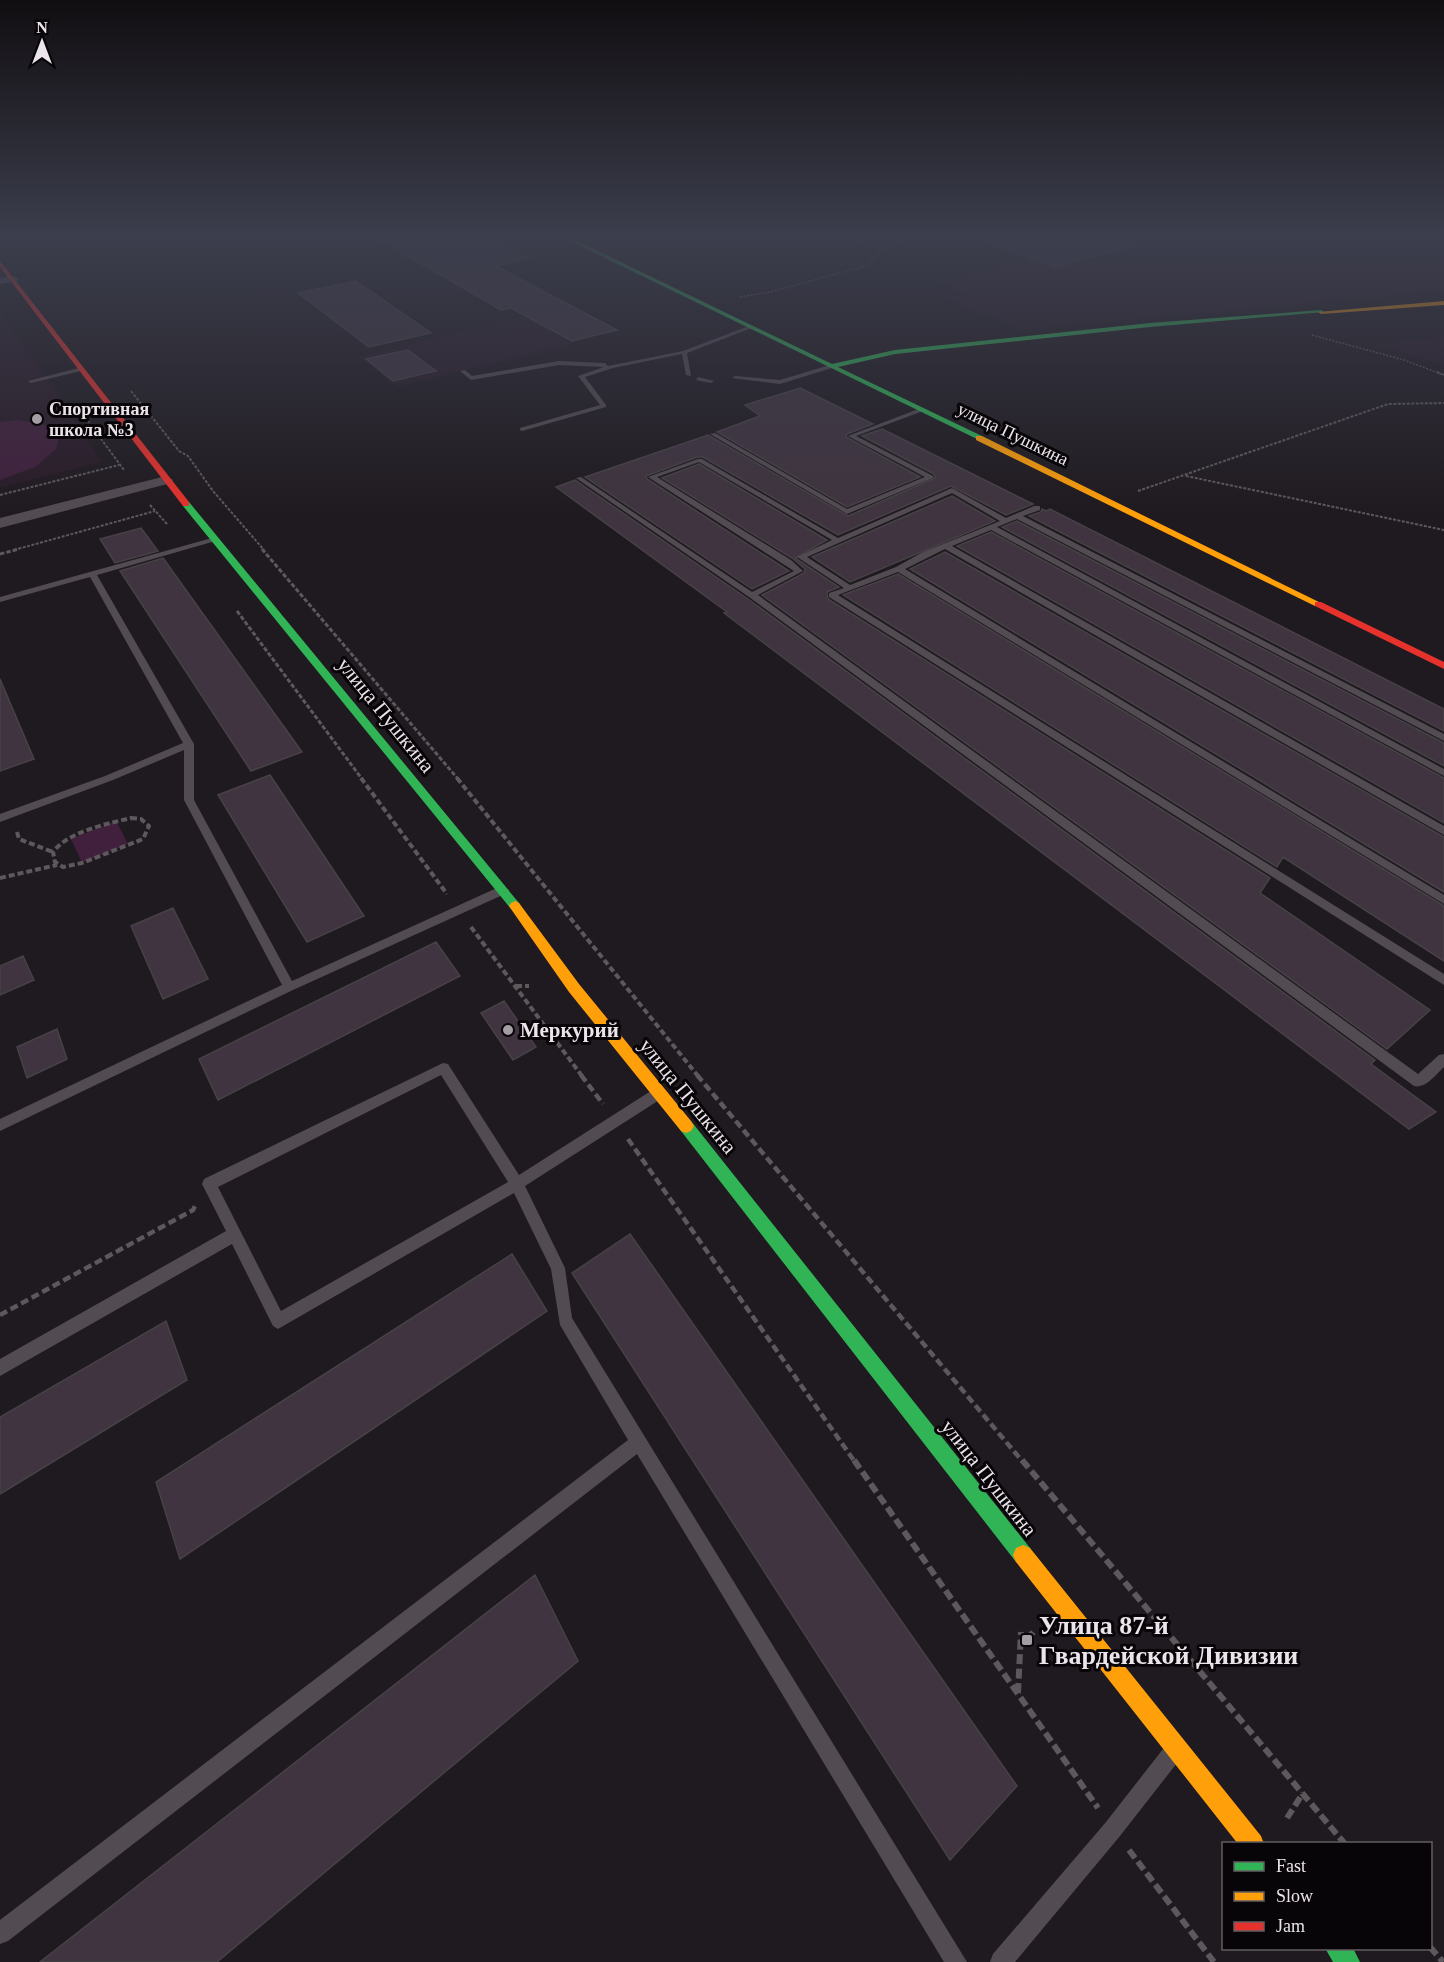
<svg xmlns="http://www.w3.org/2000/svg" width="1444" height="1962" viewBox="0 0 1444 1962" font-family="Georgia,serif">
  <rect width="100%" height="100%" fill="#1f1a1f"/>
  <path fill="#291b27" d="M 1110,237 L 1444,237 L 1444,291 L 1023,330 L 944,299 L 966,293 L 940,281 Z
    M 548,310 L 564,319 L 541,325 L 573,344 L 397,387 L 358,357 Z
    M 0,313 L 47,377 L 102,462 L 0,488 Z
    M 1444,337 L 1444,366 L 1375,344 Z"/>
  <path fill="#40203c" d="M 18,420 L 45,425 L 60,435 L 56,449 L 35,467 L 0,480 L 0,422 Z
    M 116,821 L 128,844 L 82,863 L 71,839 Z"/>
  <path fill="#3f343f" stroke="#464246" stroke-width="1.5" d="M 375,237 L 501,237 L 502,243 L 528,257 L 496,266 L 617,330 L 572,341 L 511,308 L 501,310 Z
    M 984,237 L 1134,237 L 1135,245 L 1056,267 L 983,241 Z
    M 356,281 L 431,333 L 369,347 L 298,293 Z
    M 408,350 L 436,371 L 393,381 L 366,359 Z
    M 800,388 L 873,424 L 847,434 L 846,437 L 920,477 L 847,507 L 717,432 L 760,416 L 745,405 Z
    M 882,429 L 1033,504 L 1006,515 L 951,486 L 838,535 L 703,457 L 697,457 L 646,476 L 647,479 L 789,571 L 752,589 L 585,477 L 708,435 L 848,516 L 935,478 L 934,474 L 862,436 Z
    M 699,464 L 827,540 L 795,558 L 839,587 L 827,592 L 828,599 L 1270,878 L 1260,893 L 1430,1010 L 1387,1049 L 762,595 L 804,573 L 805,569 L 792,558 L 662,478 Z
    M 575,480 L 748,599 L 1375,1060 L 1371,1064 L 1436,1112 L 1409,1129 L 724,613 L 727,612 L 556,487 Z
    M 952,496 L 995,521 L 850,582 L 812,557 Z
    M 1042,509 L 1046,511 L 1050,509 L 1444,709 L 1444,731 L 1029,516 L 1041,512 Z
    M 1017,521 L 1444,743 L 1444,766 L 1002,527 Z
    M 141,528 L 158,551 L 115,563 L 100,539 Z
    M 991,532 L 1444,778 L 1444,823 L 957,546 Z
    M 945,552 L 1444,837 L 1444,892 L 910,569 Z
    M 163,558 L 302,752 L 251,771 L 120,571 Z
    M 898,574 L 1444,906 L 1444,961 L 1283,857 L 1277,867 L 843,595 Z
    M 0,679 L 34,759 L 0,771 Z
    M 270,775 L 364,916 L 307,942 L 218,795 Z
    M 173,908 L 208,979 L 163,999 L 131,926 Z
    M 436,942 L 460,976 L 218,1100 L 199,1059 Z
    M 23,956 L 34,980 L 0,995 L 0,966 Z
    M 504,1001 L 536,1047 L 513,1060 L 481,1013 Z
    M 57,1029 L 67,1059 L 27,1078 L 17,1047 Z
    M 630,1234 L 1017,1786 L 950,1860 L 572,1273 Z
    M 512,1254 L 547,1311 L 180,1559 L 156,1482 Z
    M 166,1321 L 187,1380 L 0,1494 L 0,1417 Z
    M 535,1575 L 578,1661 L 217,1962 L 40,1962 Z"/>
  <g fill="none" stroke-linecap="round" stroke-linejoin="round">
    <path stroke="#5d585c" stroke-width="1.5" stroke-dasharray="2 1.5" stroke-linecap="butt" d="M 852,237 L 881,250
      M 740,297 L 770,292 L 869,265 L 881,250 L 912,237
      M 1312,335 L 1404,360 L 1441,374"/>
    <path stroke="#5d585c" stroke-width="2" stroke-dasharray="3 1.5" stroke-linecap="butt" d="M 1437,372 L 1444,375
      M 131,391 L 179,451 L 188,456 L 213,491 L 264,550
      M 82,413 L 124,470
      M 1186,476 L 1444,530
      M 1138,491 L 1388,404 L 1444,403
      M 0,495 L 119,465
      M 150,505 L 167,524
      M 14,550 L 155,511"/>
    <path stroke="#5d585c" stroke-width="3" stroke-dasharray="4.5 2" stroke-linecap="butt" d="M 262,549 L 458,779
      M 0,554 L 19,549
      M 237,611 L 362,779"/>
    <path stroke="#5d585c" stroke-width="4" stroke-dasharray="6 3" stroke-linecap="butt" d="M 361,778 L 447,894
      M 457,778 L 698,1076
      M 131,818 L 141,819 L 149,826 L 143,839 L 82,863 L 63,867 L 55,862 L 53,852 C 69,831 107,824 131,818 Z
      M 17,832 L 19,839 L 53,852
      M 0,878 L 57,865
      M 471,927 L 582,1076
      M 516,986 L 529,986
      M 552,1036 L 558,1025"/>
    <path stroke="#5d585c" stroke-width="4.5" stroke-dasharray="8 4" stroke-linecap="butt" d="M 581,1075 L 603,1104
      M 697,1075 L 1023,1462
      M 628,1139 L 855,1462
      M 0,1315 L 193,1210 L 195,1206"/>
    <path stroke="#5d585c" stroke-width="6" stroke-dasharray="10 4.5" stroke-linecap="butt" d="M 854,1460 L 1098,1808
      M 1022,1460 L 1345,1844
      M 1027,1640 L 1034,1631
      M 1018,1693 L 1021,1632
      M 1287,1818 L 1303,1793
      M 1129,1850 L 1214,1962
      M 1430,1947 L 1443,1962"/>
    <path fill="#534b52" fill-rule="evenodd" d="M 749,326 L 754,327 L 687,353 L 691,376 L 686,375 L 682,354 L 613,368 L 585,377 L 606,405 L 606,407 L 522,431 L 520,430 L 520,428 L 600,405 L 578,376 L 604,367 L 559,365 L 471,380 L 460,371 L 465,370 L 472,376 L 559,361 L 605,363 L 608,366 L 683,351 Z
      M 833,364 L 835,367 L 780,384 L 732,378 L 735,376 L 780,380 Z
      M 83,367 L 85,370 L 31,383 L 28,381 Z
      M 698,377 L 714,381 L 711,383 L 696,380 Z
      M 921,408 L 923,409 L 923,411 L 856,436 L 933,476 L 933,478 L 847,514 L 710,434 L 715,433 L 847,509 L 925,477 L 848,436 Z
      M 698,459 L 702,459 L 838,538 L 952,488 L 1006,518 L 1034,506 L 1040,506 L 1040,510 L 1023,516 L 1444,734 L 1444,741 L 1017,519 L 997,527 L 1444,769 L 1444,776 L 991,530 L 952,546 L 1444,826 L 1444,835 L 945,549 L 905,569 L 1444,895 L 1444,904 L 898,572 L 838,595 L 1444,974 L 1444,985 L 829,597 L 829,593 L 844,588 L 797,557 L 832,540 L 699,462 L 657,477 L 791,560 L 803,571 L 758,595 L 1418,1074 L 1439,1055 L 1444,1054 L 1444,1067 C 1436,1074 1426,1089 1414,1086 L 749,597 L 576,478 L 581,477 L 752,592 L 794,571 L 648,477 ZM 952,493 L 1000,521 L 923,552 L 896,567 L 850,585 L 807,557 Z
      M 212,538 L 219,540 L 97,575 L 194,744 L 194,800 L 292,981 L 499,887 L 503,886 L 509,890 L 507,893 L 293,990 L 0,1131 L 0,1119 L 282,985 L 184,800 L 184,750 L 113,780 L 0,822 L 0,814 L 105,776 L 183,743 L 90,577 L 0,602 L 0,597 Z
      M 443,1063 L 448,1064 L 519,1175 L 654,1089 L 659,1087 L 664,1089 L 666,1093 L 664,1097 L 525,1186 L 565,1268 L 572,1318 L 967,1962 L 944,1962 L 637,1454 L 8,1941 L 0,1944 L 0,1920 L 628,1440 L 560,1325 L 551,1269 L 514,1193 L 278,1329 L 273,1326 L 232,1244 L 0,1376 L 0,1359 L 226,1231 L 202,1184 L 204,1179 ZM 441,1075 L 508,1182 L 281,1311 L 218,1187 Z
      M 1170,1746 L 1177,1749 L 1180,1756 L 1177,1763 L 1120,1836 L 1015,1962 L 990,1962 L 993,1954 L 1106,1822 L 1163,1749 Z"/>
    <path fill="#534b52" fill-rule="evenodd" d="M 14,276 L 19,279 L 18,281 L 0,284 L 0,278 Z
      M 166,476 L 173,480 L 171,483 L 0,528 L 0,518 Z"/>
    <path fill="#30b455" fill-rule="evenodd" d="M 569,237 L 832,364 L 895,350 L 1150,323 L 1321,310 L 1324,312 L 1150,327 L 895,354 L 838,367 L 982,436 L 983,438 L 979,440 L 562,237 Z
      M 183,502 L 189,502 L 519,903 L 521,906 L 519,909 L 511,909 L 183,506 Z
      M 686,1119 L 691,1121 L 1030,1548 L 1033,1555 L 1030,1562 L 1023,1565 L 1016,1562 L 681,1131 L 678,1126 L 681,1121 Z
      M 1325,1948 L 1353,1948 L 1360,1962 L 1333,1962 Z"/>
    <path fill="#ff9f0a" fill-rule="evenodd" d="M 1444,301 L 1444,305 L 1321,314 L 1318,312 Z
      M 976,436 L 982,436 L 1323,604 L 1315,606 L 976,440 Z
      M 515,901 L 519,903 L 579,984 L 691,1121 L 694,1126 L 691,1131 L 686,1133 L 681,1131 L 569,992 L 511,909 L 509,906 L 511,903 Z
      M 1023,1545 L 1030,1548 L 1261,1836 L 1264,1844 L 1238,1844 L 1016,1562 L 1013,1555 L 1016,1548 Z"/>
    <path fill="#e5322d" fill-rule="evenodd" d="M 0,261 L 189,502 L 189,506 L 183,506 L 0,267 Z
      M 1315,602 L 1321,602 L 1444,662 L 1444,669 L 1315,606 Z"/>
  </g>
  <linearGradient id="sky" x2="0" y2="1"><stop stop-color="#110e11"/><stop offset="0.46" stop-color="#3c3e4d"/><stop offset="1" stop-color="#3c3e4d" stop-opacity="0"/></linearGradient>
  <rect width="1444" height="512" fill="url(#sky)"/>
  <g fill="#a49da3" stroke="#080508" stroke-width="2">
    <circle cx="37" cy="419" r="6"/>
    <circle cx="508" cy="1030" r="6"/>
    <rect x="1021" y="1634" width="12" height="12" rx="3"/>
  </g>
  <g text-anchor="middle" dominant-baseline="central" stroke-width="6" stroke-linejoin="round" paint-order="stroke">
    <g font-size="18" font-weight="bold" fill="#ebe4ea" stroke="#080508" text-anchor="start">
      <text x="49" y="409">Спортивная<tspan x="49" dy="21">школа №3</tspan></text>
    </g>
    <g font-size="18" fill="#ebe4ea" stroke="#080508">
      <text transform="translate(1013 434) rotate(26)">улица Пушкина</text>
    </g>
    <g font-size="21" fill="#ebe4ea" stroke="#080508">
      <text transform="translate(386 715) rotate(51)">улица Пушкина</text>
      <text transform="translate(688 1096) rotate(51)">улица Пушкина</text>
      <text transform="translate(989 1478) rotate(52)">улица Пушкина</text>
    </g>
    <g font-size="21" font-weight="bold" fill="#ebe4ea" stroke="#080508" text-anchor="start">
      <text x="520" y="1030">Меркурий</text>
    </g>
    <g font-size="26" font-weight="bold" fill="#ebe4ea" stroke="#080508" text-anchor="start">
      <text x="1039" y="1625">Улица 87-й<tspan x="1039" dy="30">Гвардейской Дивизии</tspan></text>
    </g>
  </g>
  <rect x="1222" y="1842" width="210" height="108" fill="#080508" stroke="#635e62" stroke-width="1.5"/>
  <rect x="1234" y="1862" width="30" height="9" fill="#30b455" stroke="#635e62" stroke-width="1.5"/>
  <text x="1276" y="1872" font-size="18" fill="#ebe4ea">Fast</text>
  <rect x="1234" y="1892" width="30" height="9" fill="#ff9f0a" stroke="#635e62" stroke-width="1.5"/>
  <text x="1276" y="1902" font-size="18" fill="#ebe4ea">Slow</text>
  <rect x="1234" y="1922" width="30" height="9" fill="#e5322d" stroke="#635e62" stroke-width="1.5"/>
  <text x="1276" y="1932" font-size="18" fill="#ebe4ea">Jam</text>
  <g transform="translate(42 42)" stroke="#080508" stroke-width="4.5" paint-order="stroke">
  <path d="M0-4.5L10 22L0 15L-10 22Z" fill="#ebe4ea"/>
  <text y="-9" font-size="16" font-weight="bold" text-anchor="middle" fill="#ebe4ea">N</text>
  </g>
</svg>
